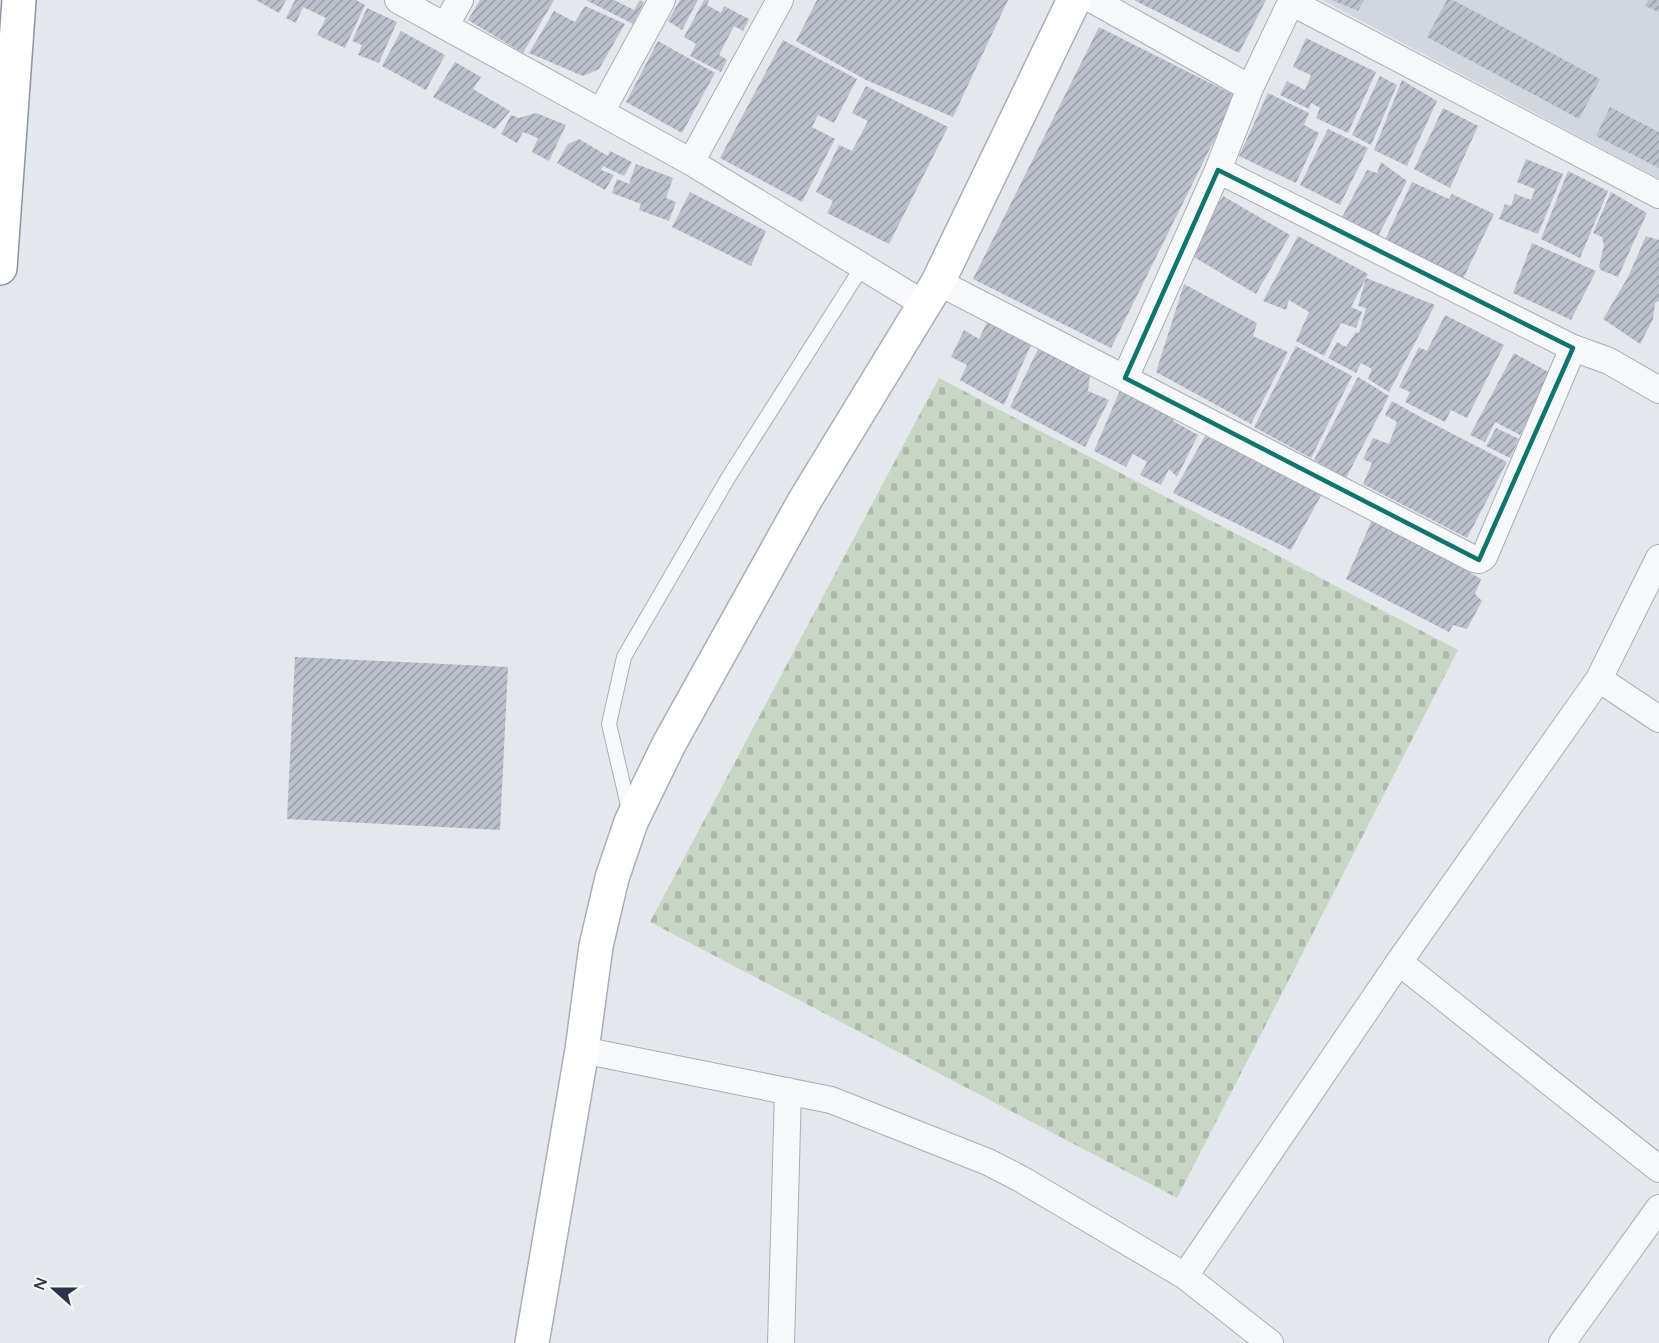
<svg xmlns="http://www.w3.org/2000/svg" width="1659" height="1343" viewBox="0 0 1659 1343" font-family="Quicksand,sans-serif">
  <defs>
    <pattern id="cemetery-stones" width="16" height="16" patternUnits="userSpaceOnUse" patternTransform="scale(1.5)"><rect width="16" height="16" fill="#c9d6c5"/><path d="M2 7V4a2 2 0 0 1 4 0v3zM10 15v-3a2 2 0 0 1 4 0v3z" fill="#adb8ab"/></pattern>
    <pattern id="building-hatch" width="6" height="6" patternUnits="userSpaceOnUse" patternTransform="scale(1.5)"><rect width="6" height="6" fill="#bbc0ca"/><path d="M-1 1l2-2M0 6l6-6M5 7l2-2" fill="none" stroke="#989da6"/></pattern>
  </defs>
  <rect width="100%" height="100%" fill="#e4e7ec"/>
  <path fill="#d2d6de" d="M 1322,0 L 1659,0 L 1659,179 Z"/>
  <path fill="url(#cemetery-stones)" d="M 939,378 L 1458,650 L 1177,1198 L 650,922 Z"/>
  <path fill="url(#building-hatch)" d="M 256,0 L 286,0 L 279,13 Z
    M 295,0 L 356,0 L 365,5 L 345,48 L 317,35 L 326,18 L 303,7 L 296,23 L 286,18 Z
    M 480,0 L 554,0 L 523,53 L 468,20 Z
    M 586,0 L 614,0 L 634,10 L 640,0 L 644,2 L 633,24 Z
    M 680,0 L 698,0 L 682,30 L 668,21 Z
    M 704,0 L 709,0 L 707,5 L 721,13 L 724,6 L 749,19 L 743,31 L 734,26 L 719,55 L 727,60 L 721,72 L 690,56 L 696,44 L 684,37 Z
    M 817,0 L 1008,0 L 953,117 L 866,80 L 796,41 Z
    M 1134,0 L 1266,0 L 1239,53 Z
    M 1332,0 L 1364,0 L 1358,11 Z
    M 1447,0 L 1453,0 L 1600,79 L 1579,119 L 1427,37 Z
    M 1648,0 L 1659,0 L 1659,12 L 1645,6 Z
    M 585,6 L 625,24 L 599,69 L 583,76 L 529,53 L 554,11 L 575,22 Z
    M 367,8 L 397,22 L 379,63 L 358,55 L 362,45 L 352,41 Z
    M 1099,27 L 1236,96 L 1111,348 L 973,279 Z
    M 401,31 L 445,55 L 426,90 L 382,66 Z
    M 1306,38 L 1376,72 L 1348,133 L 1316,118 L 1320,108 L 1311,103 L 1309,109 L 1280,95 L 1287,81 L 1305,90 L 1311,75 L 1293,67 Z
    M 783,40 L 857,79 L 834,123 L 818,115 L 812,127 L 835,139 L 802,202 L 720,158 Z
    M 658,41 L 715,73 L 682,133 L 626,102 Z
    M 455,62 L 481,77 L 473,89 L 510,111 L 495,129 L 433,97 Z
    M 1380,76 L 1397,85 L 1371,145 L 1352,135 Z
    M 1402,80 L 1437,101 L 1407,166 L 1374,150 Z
    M 866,86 L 948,127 L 889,244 L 827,213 L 833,201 L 816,192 L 839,145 L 852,151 L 868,121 L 852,113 Z
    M 1268,93 L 1309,113 L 1304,125 L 1319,133 L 1296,183 L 1239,156 Z
    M 1610,107 L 1659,132 L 1659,168 L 1596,136 Z
    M 1443,108 L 1478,126 L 1450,188 L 1414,169 Z
    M 536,113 L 566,125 L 549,161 L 532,152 L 538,138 L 523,132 L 517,143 L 501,134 L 511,115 L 519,118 Z
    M 1328,129 L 1368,148 L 1340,205 L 1300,185 Z
    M 579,139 L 608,156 L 610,151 L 632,162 L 624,176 L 603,166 L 601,170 L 614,175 L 605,190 L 557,163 L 568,144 Z
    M 1526,159 L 1563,174 L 1538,234 L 1499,219 L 1505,204 L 1511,206 L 1515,194 L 1531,200 L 1535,189 L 1517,182 Z
    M 1381,162 L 1407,181 L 1377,238 L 1341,219 L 1367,170 L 1377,173 Z
    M 636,164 L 673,178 L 666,198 L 676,202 L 669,221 L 639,210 L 641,204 L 612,193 L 617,179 L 629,184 Z
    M 1568,171 L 1608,191 L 1580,258 L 1541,239 Z
    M 1412,182 L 1449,199 L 1452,194 L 1494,214 L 1463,279 L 1384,242 Z
    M 690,192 L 766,231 L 751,266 L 672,227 Z
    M 1611,192 L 1647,213 L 1618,277 L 1601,270 L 1599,267 L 1604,245 L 1602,237 L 1593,233 Z
    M 1223,196 L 1290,235 L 1256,294 L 1189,254 Z
    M 1298,236 L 1368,274 L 1351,307 L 1362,312 L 1356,328 L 1341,323 L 1324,356 L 1296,341 L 1309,312 L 1289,300 L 1286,310 L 1263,301 Z
    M 1646,236 L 1659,240 L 1659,301 L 1655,303 L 1653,319 L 1640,344 L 1603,319 L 1628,277 Z
    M 1532,243 L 1596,271 L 1571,320 L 1513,293 Z
    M 1366,278 L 1435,305 L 1389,392 L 1368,379 L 1372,369 L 1361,363 L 1356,373 L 1328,358 L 1337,342 L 1346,347 L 1356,332 L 1359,333 L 1366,308 L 1358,306 Z
    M 1184,284 L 1257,323 L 1253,336 L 1288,352 L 1251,424 L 1156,372 Z
    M 1445,315 L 1504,345 L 1467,418 L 1451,410 L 1445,422 L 1405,402 L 1410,392 L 1399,387 L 1419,347 L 1427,351 Z
    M 987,322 L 1031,345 L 1004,405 L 960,380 L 967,365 L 951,357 L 964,330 L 979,339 Z
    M 1040,345 L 1085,368 L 1090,375 L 1088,391 L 1109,400 L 1085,447 L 1010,407 Z
    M 1296,346 L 1352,376 L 1311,458 L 1254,427 Z
    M 1514,353 L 1552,374 L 1520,435 L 1495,422 L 1485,442 L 1470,435 Z
    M 1358,377 L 1389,396 L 1346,478 L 1314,460 Z
    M 1121,388 L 1176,413 L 1173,421 L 1198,435 L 1177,477 L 1169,469 L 1161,485 L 1140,475 L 1147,462 L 1133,454 L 1126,467 L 1094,451 Z
    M 1392,401 L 1424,419 L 1507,462 L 1467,538 L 1363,484 L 1372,463 L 1363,459 L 1373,438 L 1389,444 L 1397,422 L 1385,415 Z
    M 1496,428 L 1519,439 L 1510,458 L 1486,446 Z
    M 1205,436 L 1323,492 L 1291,550 L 1173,493 Z
    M 1372,520 L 1455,558 L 1460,567 L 1481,579 L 1475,594 L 1482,601 L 1467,629 L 1453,625 L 1449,632 L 1346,579 Z
    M 295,657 L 508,667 L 500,830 L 287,819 Z"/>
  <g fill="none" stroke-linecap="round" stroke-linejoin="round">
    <g stroke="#a9aeb7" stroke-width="16">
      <path id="service" d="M 630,814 L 609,724 L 624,657 L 728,478 L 862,267"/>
    </g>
    <g stroke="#a9aeb7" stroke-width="28">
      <path id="minor" d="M 398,0 L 691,162 L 924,304
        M 1093,0 L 1250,88
        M 1291,2 L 1659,195
        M 445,26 L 460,0
        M 601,112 L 662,0
        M 691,162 L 780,0
        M 1218,170 L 1573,348 L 1609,361 L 1659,390
        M 938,282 L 1474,559 L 1479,560 L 1484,557 L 1573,348
        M 1125,378 L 1218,170 L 1250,88 L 1292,0
        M 1599,679 L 1659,719
        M 1399,962 L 1659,1169
        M 582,1050 L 831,1100 L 988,1162 L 1021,1179 L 1185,1276 L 1270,1343
        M 1185,1276 L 1399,962 L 1599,679 L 1659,558
        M 781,1343 L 788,1091
        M 1562,1343 L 1659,1208"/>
    </g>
    <g stroke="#a9aeb7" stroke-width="36">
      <path id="secondary" d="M 532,1343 L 582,1050 L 596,946 L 612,878 L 631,822 L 669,744 L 805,500 L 938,282 L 1074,0"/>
    </g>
    <g stroke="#8b94a3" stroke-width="36">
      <path id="trunk" d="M 0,268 L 19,0"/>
    </g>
    <use href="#service" stroke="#f7f8fa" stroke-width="14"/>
    <use href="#minor" stroke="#f7f8fa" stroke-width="26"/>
    <use href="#secondary" stroke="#fff" stroke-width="33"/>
    <use href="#trunk" stroke="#fff" stroke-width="33"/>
  </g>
  <path fill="none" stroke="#0f766e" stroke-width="4.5" stroke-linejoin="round" d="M 1218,170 L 1573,348 L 1479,560 L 1125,378 Z"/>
  <g transform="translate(54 1289) rotate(291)" stroke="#f4f6f9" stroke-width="4.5" paint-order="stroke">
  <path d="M0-4.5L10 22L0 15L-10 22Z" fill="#2b3445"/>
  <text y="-9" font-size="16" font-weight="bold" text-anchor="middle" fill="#2b3445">N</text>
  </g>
</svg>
